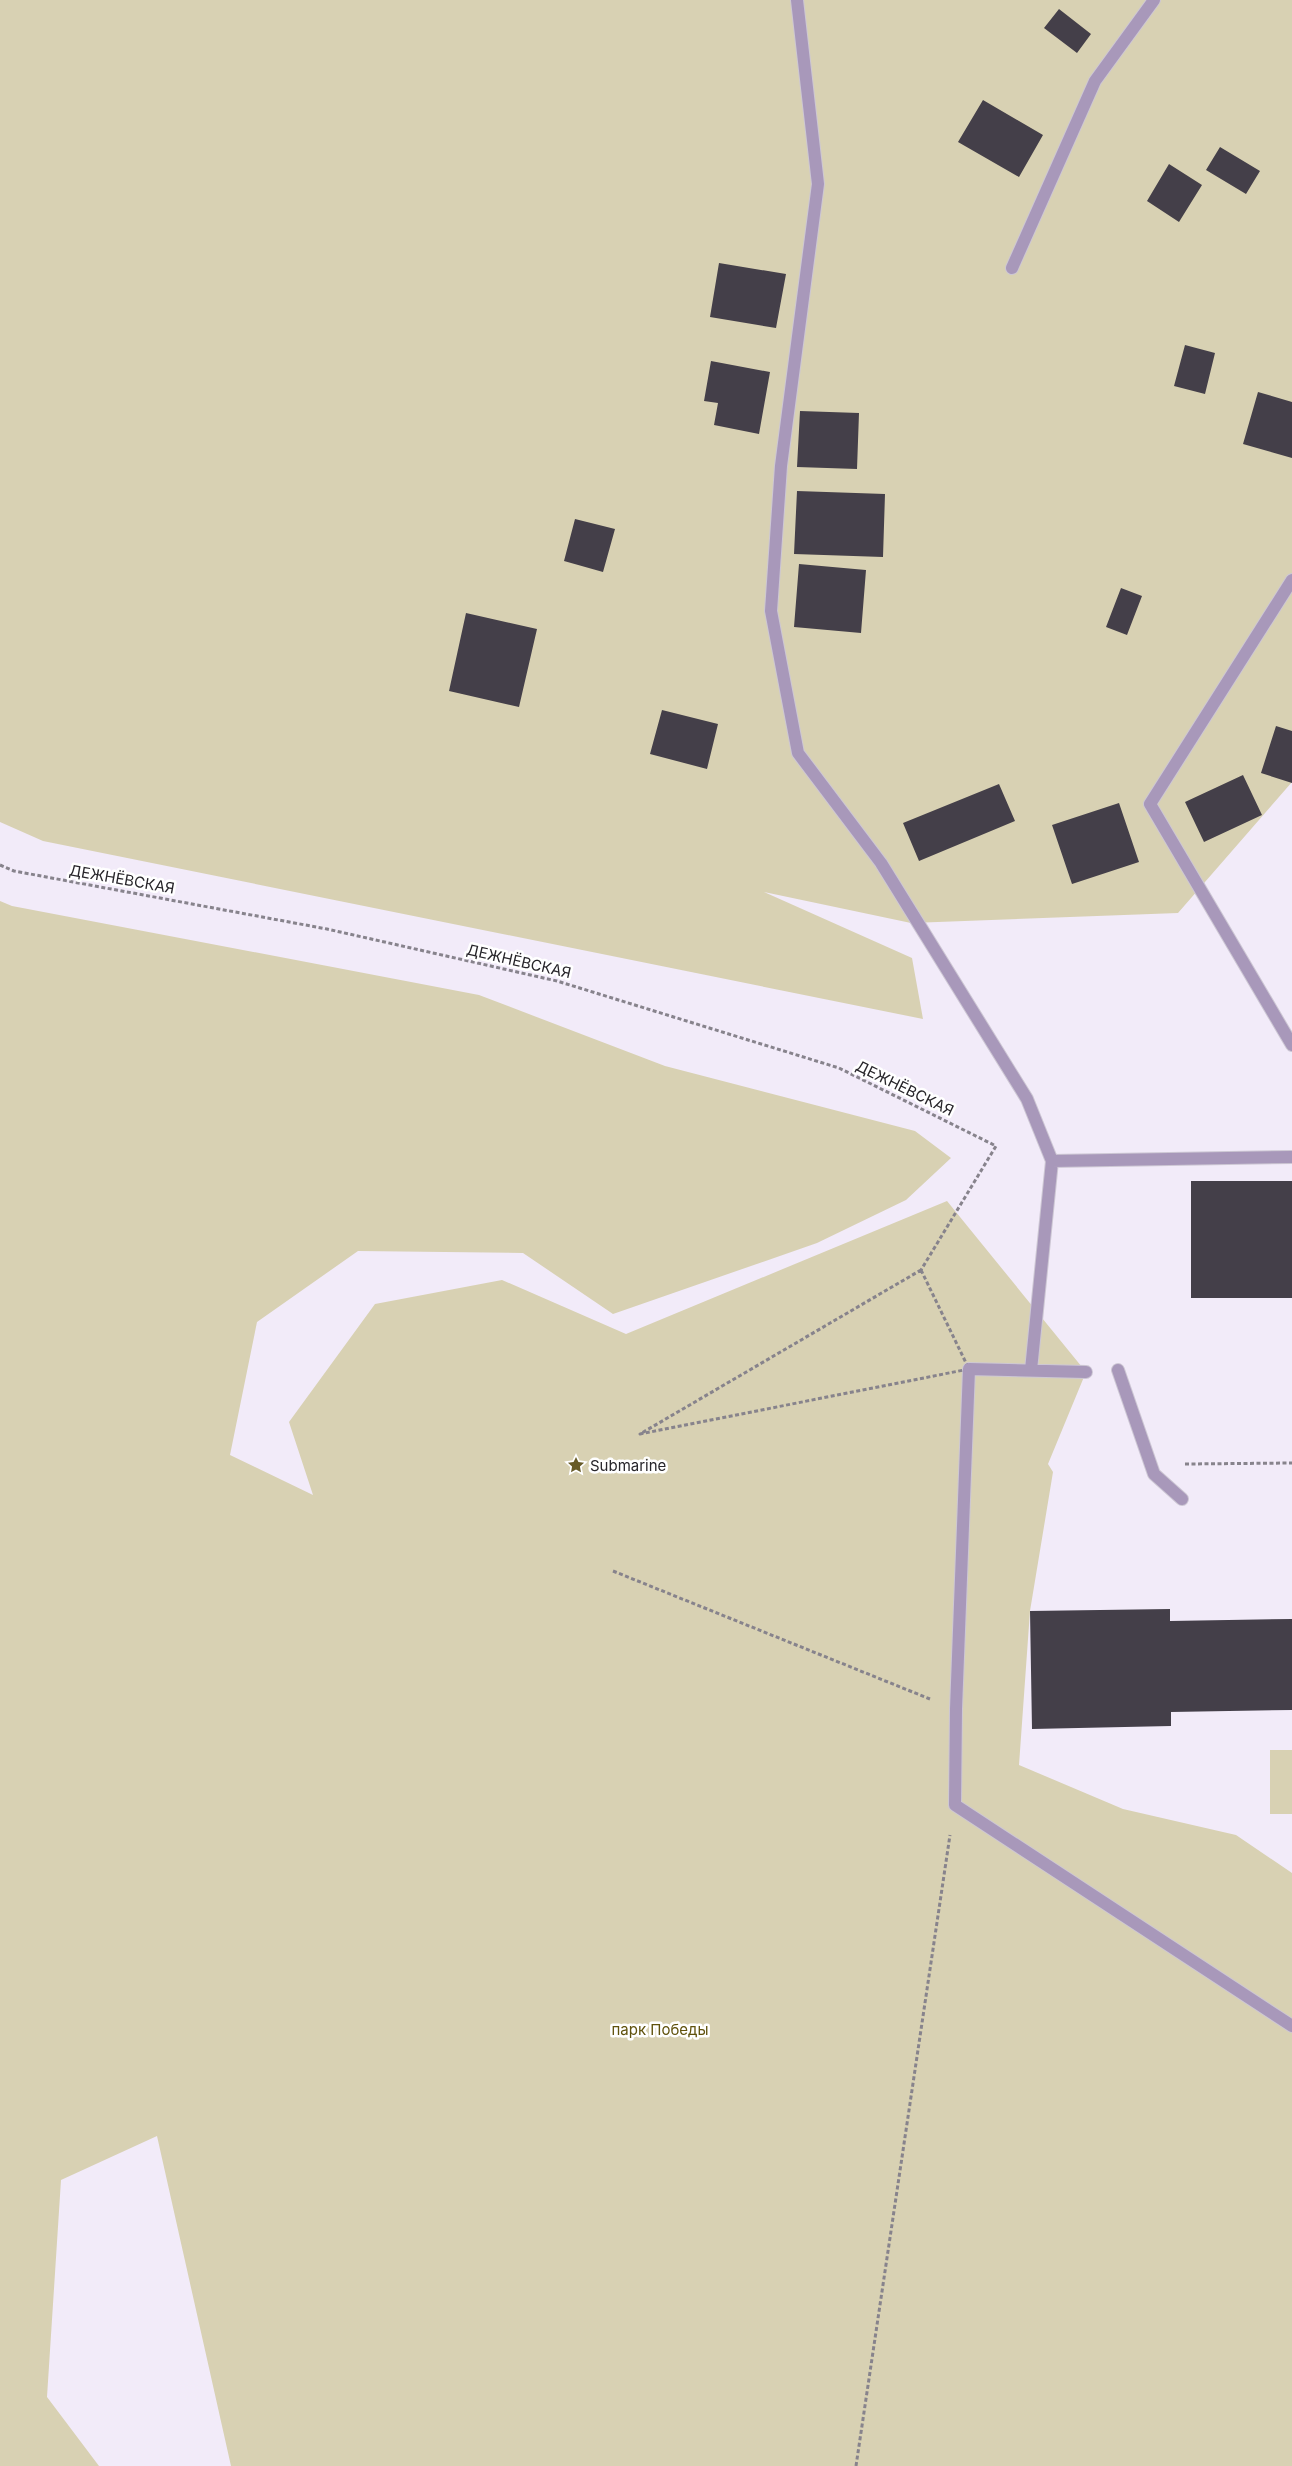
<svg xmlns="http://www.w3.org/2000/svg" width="1292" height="2466" viewBox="0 0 1292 2466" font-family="Inter,sans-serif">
  <rect width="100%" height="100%" fill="#f2ebf9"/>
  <path fill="#d8d1b3" d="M 0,0 L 1292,0 L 1292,782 L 1178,913 L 911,923 L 764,892 L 912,958 L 923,1019 L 43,841 L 0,822 Z
    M 0,901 L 12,906 L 479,995 L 665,1066 L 915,1131 L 951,1158 L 906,1200 L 817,1243 L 613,1314 L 523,1253 L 358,1251 L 257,1322 L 230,1455 L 313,1495 L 289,1422 L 375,1304 L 502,1280 L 626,1334 L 947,1201 L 1086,1372 L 1048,1464 L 1053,1472 L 1030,1611 L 1019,1765 L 1123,1809 L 1236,1835 L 1292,1873 L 1292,2466 L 231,2466 L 157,2136 L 61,2180 L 47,2397 L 99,2466 L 0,2466 Z
    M 1270,1750 L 1292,1750 L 1292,1814 L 1270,1814 Z"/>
  <path fill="#443f49" d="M 1059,9 L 1091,34 L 1077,53 L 1044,28 Z
    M 983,100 L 1043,135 L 1019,177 L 958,142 Z
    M 1220,147 L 1260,171 L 1246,194 L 1206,170 Z
    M 1169,164 L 1202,185 L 1179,222 L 1147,201 Z
    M 719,263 L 786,274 L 776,328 L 710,317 Z
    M 1185,345 L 1215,353 L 1205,394 L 1174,386 Z
    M 711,361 L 770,372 L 759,434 L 714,425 L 718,403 L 704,401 Z
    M 1258,392 L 1292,402 L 1292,458 L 1243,444 Z
    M 800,411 L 859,413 L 857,469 L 797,467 Z
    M 797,491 L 885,494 L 883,557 L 794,554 Z
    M 575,519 L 615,529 L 603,572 L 564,561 Z
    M 799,564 L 866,570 L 861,633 L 794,627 Z
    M 1121,588 L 1142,596 L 1127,635 L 1106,627 Z
    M 466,613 L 537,629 L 519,707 L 449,691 Z
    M 662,710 L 718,724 L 707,769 L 650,754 Z
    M 1276,726 L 1292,731 L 1292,783 L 1261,773 Z
    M 1243,775 L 1262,815 L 1204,842 L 1185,802 Z
    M 999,784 L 1015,821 L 919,861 L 903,823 Z
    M 1119,803 L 1139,862 L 1072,884 L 1052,825 Z
    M 1191,1181 L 1292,1181 L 1292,1298 L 1191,1298 Z
    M 1170,1609 L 1170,1621 L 1292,1619 L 1292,1710 L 1171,1712 L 1171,1726 L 1032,1729 L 1030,1611 Z"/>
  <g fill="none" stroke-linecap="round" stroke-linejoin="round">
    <g stroke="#cdc7d4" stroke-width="14">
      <path id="minor" d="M 797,0 L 818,184 L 781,466 L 771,611 L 798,753 L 881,863 L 1027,1099 L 1052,1161 L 1031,1370
        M 1012,268 L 1095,81 L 1154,0
        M 1292,580 L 1150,804 L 1292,1045
        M 1052,1161 L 1292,1157
        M 1118,1370 L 1154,1474 L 1182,1499
        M 1086,1372 L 969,1369 L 956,1709 L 955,1805 L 1292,2026"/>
    </g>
    <path stroke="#87838c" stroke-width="3" stroke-dasharray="4 2.5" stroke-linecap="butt" d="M 0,865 L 14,871 L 327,929 L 557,981 L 839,1068 L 996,1146 L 921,1270
      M 921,1270 L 969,1369 L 640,1434 Z
      M 1185,1464 L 1292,1463
      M 613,1571 L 930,1699
      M 856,2466 L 950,1835"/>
    <use href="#minor" stroke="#a898ba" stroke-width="12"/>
  </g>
  <defs>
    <g id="sight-bare" transform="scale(1.35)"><path d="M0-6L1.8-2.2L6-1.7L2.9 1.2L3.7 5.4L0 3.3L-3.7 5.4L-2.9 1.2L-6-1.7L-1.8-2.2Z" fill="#675b28" stroke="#fff" stroke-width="2.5" paint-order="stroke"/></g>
  </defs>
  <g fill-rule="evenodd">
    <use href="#sight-bare" x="576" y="1465"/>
  </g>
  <g text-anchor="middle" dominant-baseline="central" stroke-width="5" stroke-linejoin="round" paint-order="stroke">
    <g font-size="15" fill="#27252a" stroke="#fff">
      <text transform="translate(122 879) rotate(10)">ДЕЖНЁВСКАЯ</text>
      <text transform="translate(519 961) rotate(13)">ДЕЖНЁВСКАЯ</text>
      <text transform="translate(905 1088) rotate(26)">ДЕЖНЁВСКАЯ</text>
    </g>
    <g font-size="15" fill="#27252a" stroke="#fff" text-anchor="start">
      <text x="590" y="1465">Submarine</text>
    </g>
    <g font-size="15" fill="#60520d" stroke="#fff">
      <text x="660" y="2029">парк Победы</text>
    </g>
  </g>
</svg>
